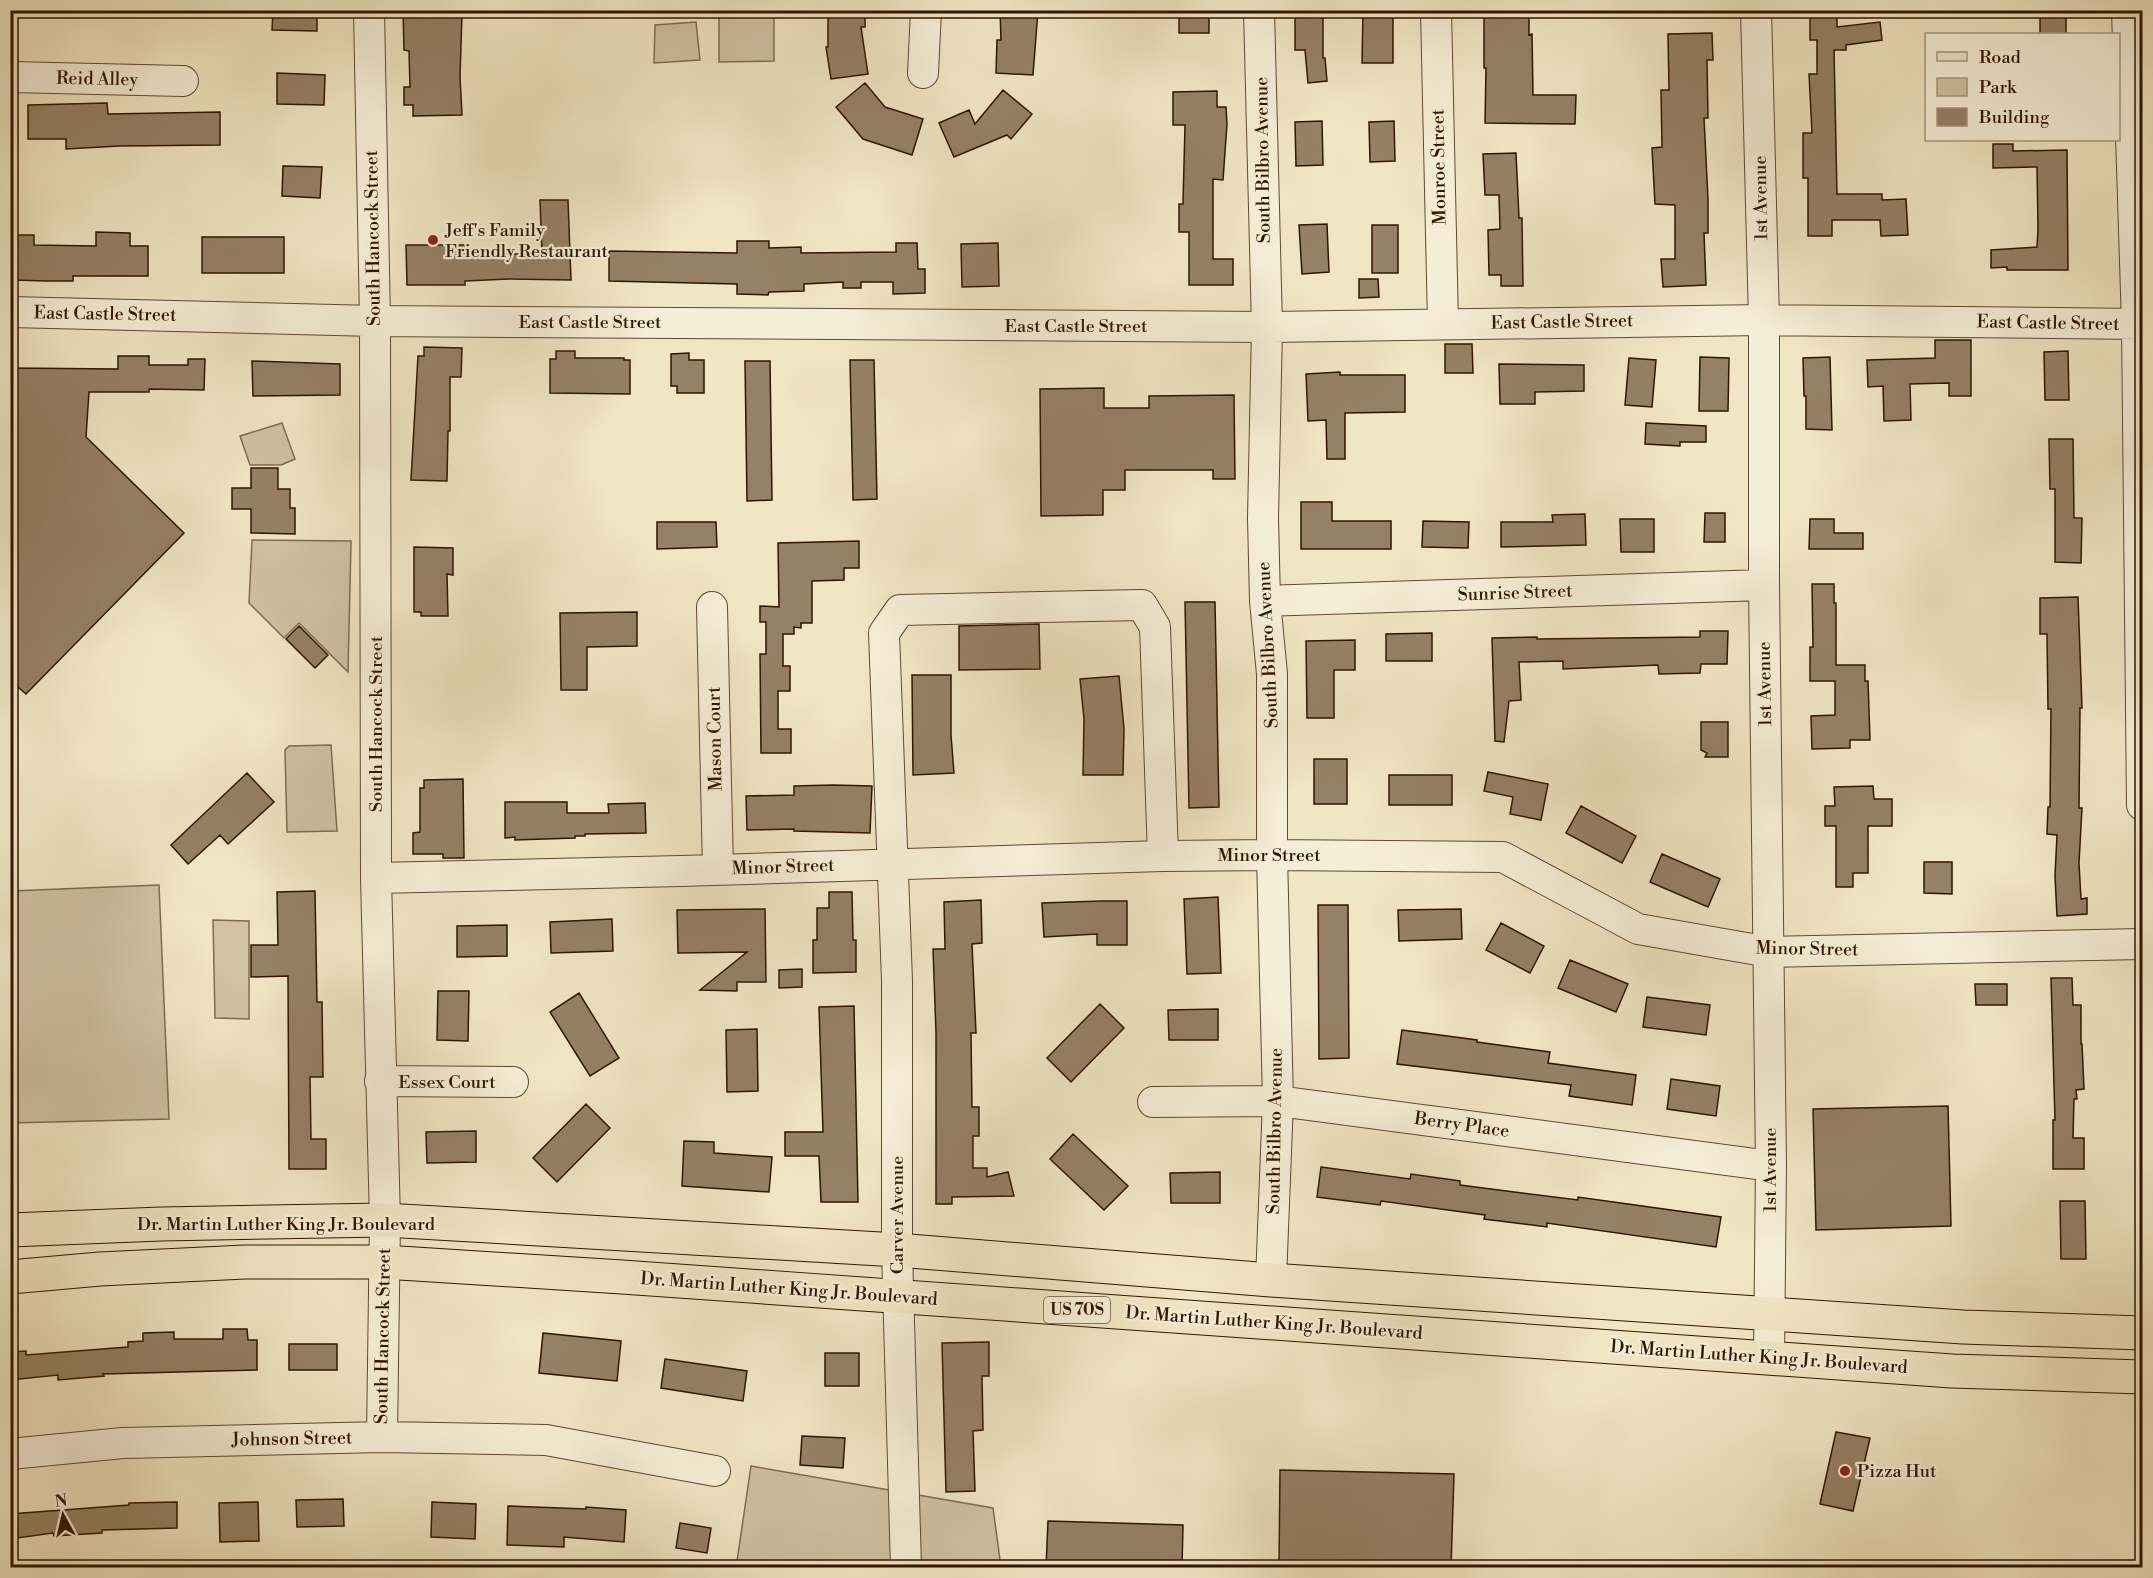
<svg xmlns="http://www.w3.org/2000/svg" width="2153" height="1578" viewBox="0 0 2153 1578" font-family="'Libre Bodoni',serif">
  <rect width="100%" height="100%" fill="#f1e6c3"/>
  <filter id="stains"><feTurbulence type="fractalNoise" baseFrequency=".00333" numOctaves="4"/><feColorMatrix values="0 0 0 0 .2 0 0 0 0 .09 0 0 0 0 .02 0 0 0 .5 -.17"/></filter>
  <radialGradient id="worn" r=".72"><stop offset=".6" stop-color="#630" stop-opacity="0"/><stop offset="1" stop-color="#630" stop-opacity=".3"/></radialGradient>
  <path fill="#d0c2a2" stroke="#806b51" stroke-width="1.5" d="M 719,17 L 774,17 L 774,61 L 719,62 Z
    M 696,22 L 700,60 L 654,63 L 655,25 Z
    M 282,423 L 295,459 L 281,465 L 250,465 L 240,436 Z
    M 252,540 L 351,541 L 348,672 L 299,623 L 284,638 L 249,603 Z
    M 331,745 L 337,831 L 287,832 L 285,750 L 289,746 Z
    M 159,885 L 169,1119 L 11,1123 L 11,891 Z
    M 213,920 L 249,921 L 249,1019 L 215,1018 Z
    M 751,1466 L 993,1508 L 1001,1567 L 736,1568 Z"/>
  <path fill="#958165" stroke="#311400" stroke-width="1.5" d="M 273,10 L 317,10 L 317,31 L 272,30 Z
    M 403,10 L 439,10 L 439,13 L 462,13 L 460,77 L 462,115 L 413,116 L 413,105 L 404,105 L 404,87 L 410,87 L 409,51 L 404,50 Z
    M 828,10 L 865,10 L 865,27 L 861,27 L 868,74 L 831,79 L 826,47 L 828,47 Z
    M 1000,10 L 1038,10 L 1033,75 L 996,73 L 997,40 L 1001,40 Z
    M 1179,10 L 1209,10 L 1209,33 L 1179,33 Z
    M 1295,10 L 1323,10 L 1323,58 L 1325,58 L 1327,81 L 1308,83 L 1305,50 L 1295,50 Z
    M 1363,10 L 1393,10 L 1393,63 L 1362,63 Z
    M 1484,10 L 1529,10 L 1529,35 L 1532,34 L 1533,95 L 1576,95 L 1575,124 L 1485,123 L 1486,68 L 1484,68 Z
    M 1810,10 L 1837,10 L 1837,27 L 1880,22 L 1882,40 L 1846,45 L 1846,50 L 1834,50 L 1837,194 L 1882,194 L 1882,200 L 1906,199 L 1908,235 L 1881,236 L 1880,220 L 1832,220 L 1832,236 L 1808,236 L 1808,178 L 1803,178 L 1803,133 L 1812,133 L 1809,74 L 1817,74 L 1817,40 L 1810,40 Z
    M 2040,10 L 2066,10 L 2066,34 L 2040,34 Z
    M 1712,33 L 1713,60 L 1707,60 L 1708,118 L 1704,118 L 1708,199 L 1708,233 L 1704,233 L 1706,285 L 1663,287 L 1661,259 L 1675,259 L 1675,205 L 1655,204 L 1652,148 L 1662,147 L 1661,90 L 1669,90 L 1668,34 Z
    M 277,73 L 325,75 L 324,105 L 277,104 Z
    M 865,83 L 885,107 L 923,119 L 912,155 L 863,139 L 836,107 Z
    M 1003,90 L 1032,114 L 1011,139 L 1007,135 L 954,157 L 939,123 L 969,110 L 975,124 Z
    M 1217,91 L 1217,107 L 1226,107 L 1227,124 L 1223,180 L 1213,179 L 1213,259 L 1233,259 L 1233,285 L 1189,285 L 1189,232 L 1179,232 L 1179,204 L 1183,204 L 1185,125 L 1173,125 L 1173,92 Z
    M 107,103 L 108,114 L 220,112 L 220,145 L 120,146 L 66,149 L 66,139 L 28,139 L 28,105 Z
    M 1322,121 L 1323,165 L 1296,166 L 1295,122 Z
    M 1394,121 L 1395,161 L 1370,162 L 1369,122 Z
    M 1993,144 L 2013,144 L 2013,151 L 2067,150 L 2068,270 L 2007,270 L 2007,267 L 1991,268 L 1991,250 L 2037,247 L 2038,229 L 2037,167 L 1993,168 Z
    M 1516,153 L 1519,218 L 1522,218 L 1523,286 L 1501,286 L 1501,275 L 1489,275 L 1488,230 L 1500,229 L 1499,195 L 1485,195 L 1483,154 Z
    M 283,166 L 322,167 L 320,198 L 282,196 Z
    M 540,200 L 568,200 L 571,280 L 509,279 L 465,281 L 465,285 L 407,285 L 406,245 L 465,245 L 465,254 L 542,254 Z
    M 1327,224 L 1329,272 L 1302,274 L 1299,225 Z
    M 1372,225 L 1398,225 L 1398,273 L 1372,273 Z
    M 96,232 L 130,233 L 130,246 L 148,246 L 148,276 L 73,276 L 73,281 L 46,281 L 15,280 L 15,274 L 10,274 L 10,235 L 34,235 L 34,245 L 96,246 Z
    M 202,237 L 284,237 L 284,273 L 202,273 Z
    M 737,241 L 769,241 L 769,248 L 801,247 L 801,253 L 896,252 L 896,243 L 917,243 L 918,269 L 925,269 L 925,293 L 893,294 L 893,282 L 861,282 L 861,288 L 843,288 L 843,282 L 804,284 L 804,291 L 769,292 L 768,295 L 737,294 L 737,284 L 609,281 L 609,251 L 737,253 Z
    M 998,243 L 999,286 L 962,287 L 961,244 Z
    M 1359,279 L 1378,279 L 1379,297 L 1359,298 Z
    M 1935,340 L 1971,340 L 1971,396 L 1949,396 L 1949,383 L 1910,384 L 1911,420 L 1884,421 L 1883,386 L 1868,387 L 1867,360 L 1935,358 Z
    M 1445,344 L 1472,344 L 1473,373 L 1445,373 Z
    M 424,347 L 462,348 L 461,377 L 450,377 L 450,431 L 448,431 L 447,481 L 411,480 L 418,356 L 424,356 Z
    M 556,351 L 575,351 L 575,358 L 624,358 L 624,360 L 630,360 L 630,394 L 550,393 L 550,359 L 556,359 Z
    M 2068,351 L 2069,400 L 2045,400 L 2044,352 Z
    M 689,353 L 689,360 L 704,360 L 704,393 L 677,393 L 677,386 L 671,386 L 671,354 Z
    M 118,356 L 149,356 L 149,365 L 188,365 L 188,359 L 205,359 L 204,390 L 149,389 L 149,392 L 89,392 L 86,437 L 184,533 L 26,694 L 10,680 L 10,368 L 118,369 Z
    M 1700,357 L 1729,358 L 1728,411 L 1699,411 Z
    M 1830,357 L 1832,430 L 1806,429 L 1806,396 L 1804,396 L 1803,358 Z
    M 1629,358 L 1656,360 L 1652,407 L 1625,405 Z
    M 850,360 L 874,360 L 877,499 L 853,500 Z
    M 252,361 L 340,364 L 340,395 L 253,396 Z
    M 745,361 L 770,361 L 772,500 L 747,501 Z
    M 1499,364 L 1584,365 L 1584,391 L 1535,392 L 1535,404 L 1500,404 Z
    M 1340,372 L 1340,375 L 1405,375 L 1405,412 L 1345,413 L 1345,459 L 1327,459 L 1326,420 L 1308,421 L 1306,374 Z
    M 1104,388 L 1104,408 L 1149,408 L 1149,396 L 1234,395 L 1235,479 L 1213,479 L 1213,470 L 1125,470 L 1125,490 L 1103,490 L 1103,515 L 1041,516 L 1040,389 Z
    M 1646,423 L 1706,426 L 1706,442 L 1680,442 L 1680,446 L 1645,444 Z
    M 2049,439 L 2073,439 L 2074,518 L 2082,518 L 2081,563 L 2055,562 L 2055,489 L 2050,489 Z
    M 251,468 L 278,468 L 278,489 L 290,489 L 290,508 L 295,508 L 295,534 L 251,533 L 251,509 L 232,509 L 232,488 L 251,488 Z
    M 1301,502 L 1332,502 L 1332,521 L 1391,521 L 1391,549 L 1301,549 Z
    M 1705,513 L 1725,513 L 1725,542 L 1704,542 Z
    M 1585,514 L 1586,545 L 1501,547 L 1501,522 L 1553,522 L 1552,515 Z
    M 1620,519 L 1654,519 L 1654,552 L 1621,552 Z
    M 1810,519 L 1834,519 L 1834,533 L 1863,533 L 1863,549 L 1809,549 Z
    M 1423,521 L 1469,522 L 1468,548 L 1422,547 Z
    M 657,522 L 716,522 L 717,547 L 657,549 Z
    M 859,541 L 859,568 L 844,568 L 844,580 L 812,581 L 812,623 L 801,623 L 801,628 L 794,627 L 794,634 L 783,634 L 783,666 L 790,666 L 790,691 L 778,691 L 778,729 L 791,729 L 791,753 L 761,753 L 760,654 L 766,654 L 766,622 L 760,622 L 760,606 L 779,607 L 778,543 Z
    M 414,547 L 453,548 L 453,575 L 447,574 L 448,616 L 421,616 L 421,612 L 414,612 Z
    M 1812,584 L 1834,584 L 1834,603 L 1836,603 L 1836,665 L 1865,665 L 1865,681 L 1868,681 L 1870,740 L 1850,740 L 1850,748 L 1812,749 L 1811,716 L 1835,715 L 1835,681 L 1810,681 L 1810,647 L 1813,647 Z
    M 2078,597 L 2082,708 L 2080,708 L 2079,808 L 2082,808 L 2079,863 L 2081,899 L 2087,898 L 2087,914 L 2057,916 L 2055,876 L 2057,835 L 2047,834 L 2048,807 L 2050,807 L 2051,709 L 2048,709 L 2047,634 L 2040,634 L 2040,598 Z
    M 1185,602 L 1215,602 L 1219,807 L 1189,808 Z
    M 637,612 L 637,646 L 587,647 L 587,690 L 561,690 L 560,613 Z
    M 1039,624 L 1040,669 L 959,670 L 959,626 Z
    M 299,626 L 328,655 L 315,668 L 286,639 Z
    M 1700,631 L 1728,631 L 1727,664 L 1701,664 L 1700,673 L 1659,674 L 1658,665 L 1563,669 L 1563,661 L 1519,662 L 1521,700 L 1509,701 L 1504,742 L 1495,741 L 1492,638 L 1537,637 L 1537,639 L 1700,637 Z
    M 1432,633 L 1432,661 L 1386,661 L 1386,634 Z
    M 1355,640 L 1355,670 L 1334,670 L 1334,718 L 1307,718 L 1306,641 Z
    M 912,675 L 951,675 L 951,735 L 954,773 L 913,775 Z
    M 1119,676 L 1124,729 L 1123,775 L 1083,775 L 1084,719 L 1080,679 Z
    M 1701,722 L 1728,722 L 1728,757 L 1705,757 L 1707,753 L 1701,750 Z
    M 1314,759 L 1347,759 L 1347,804 L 1314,804 Z
    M 1488,772 L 1548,784 L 1541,820 L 1510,814 L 1513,797 L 1484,791 Z
    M 247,773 L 274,802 L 228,844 L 220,835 L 188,864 L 171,845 Z
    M 1389,775 L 1452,775 L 1452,805 L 1389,805 Z
    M 463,779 L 464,858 L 443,858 L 443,854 L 413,854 L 413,833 L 420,832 L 420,788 L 424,788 L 424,780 Z
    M 833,785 L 872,786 L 870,833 L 794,831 L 794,829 L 747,830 L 746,796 L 794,795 L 794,786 Z
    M 1873,786 L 1874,799 L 1892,799 L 1892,826 L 1868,826 L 1868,873 L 1853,873 L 1853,887 L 1836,887 L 1836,826 L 1825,826 L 1825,806 L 1835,806 L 1834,787 Z
    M 505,802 L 567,802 L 567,813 L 609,813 L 608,804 L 645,803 L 646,833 L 585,834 L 585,836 L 575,836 L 575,838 L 515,840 L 515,837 L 505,838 Z
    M 1581,806 L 1636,836 L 1622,863 L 1566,833 Z
    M 1662,854 L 1720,879 L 1708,907 L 1650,882 Z
    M 1924,862 L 1952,862 L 1952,894 L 1924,893 Z
    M 315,891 L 317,1002 L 322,1002 L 323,1077 L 310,1077 L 311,1139 L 326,1139 L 326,1169 L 289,1169 L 288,976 L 251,977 L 251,945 L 278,945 L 277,892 Z
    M 829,892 L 852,892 L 853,940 L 856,940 L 856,972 L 813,973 L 813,940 L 817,940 L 817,908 L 829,908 Z
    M 1218,897 L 1221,973 L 1187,974 L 1184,899 Z
    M 981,900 L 982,943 L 972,944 L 976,1033 L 971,1033 L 972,1107 L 979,1107 L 979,1136 L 973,1136 L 973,1168 L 987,1168 L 987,1177 L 1008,1172 L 1014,1196 L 952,1197 L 952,1204 L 936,1204 L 936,1033 L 933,949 L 945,949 L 944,902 Z
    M 1101,901 L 1127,901 L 1127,945 L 1097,945 L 1097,934 L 1044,937 L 1042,903 Z
    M 1318,905 L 1348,905 L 1349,1058 L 1319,1059 Z
    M 765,909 L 766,982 L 737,982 L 737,991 L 700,990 L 747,952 L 678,953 L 677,910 Z
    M 1461,909 L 1462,939 L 1399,941 L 1398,910 Z
    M 612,919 L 613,951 L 551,953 L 550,922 Z
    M 1501,923 L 1544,946 L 1530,973 L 1486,950 Z
    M 507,925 L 507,956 L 457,957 L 457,926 Z
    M 1570,960 L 1628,984 L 1616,1012 L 1558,988 Z
    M 802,969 L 802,987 L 779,988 L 779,970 Z
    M 2051,978 L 2072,978 L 2073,1005 L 2081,1005 L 2081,1044 L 2082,1044 L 2084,1089 L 2076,1090 L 2077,1099 L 2074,1099 L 2073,1138 L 2084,1138 L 2084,1169 L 2053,1169 L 2053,1120 L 2055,1120 Z
    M 1975,984 L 2007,984 L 2007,1005 L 1976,1005 Z
    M 438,991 L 469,991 L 468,1041 L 437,1040 Z
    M 579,993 L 619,1058 L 590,1076 L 550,1012 Z
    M 1647,997 L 1710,1005 L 1706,1035 L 1643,1027 Z
    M 1100,1004 L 1124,1028 L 1071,1082 L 1047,1058 Z
    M 854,1006 L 858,1202 L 821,1202 L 819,1156 L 785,1156 L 785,1132 L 823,1132 L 819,1007 Z
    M 1218,1009 L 1218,1040 L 1169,1040 L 1168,1010 Z
    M 757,1029 L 758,1091 L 727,1092 L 726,1030 Z
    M 1402,1030 L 1477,1040 L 1477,1042 L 1550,1052 L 1548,1063 L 1636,1075 L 1632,1105 L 1569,1096 L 1571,1085 L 1397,1064 Z
    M 1671,1079 L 1720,1086 L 1716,1116 L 1667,1109 Z
    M 586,1104 L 610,1128 L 557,1182 L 533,1158 Z
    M 1948,1106 L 1951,1226 L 1816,1230 L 1813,1109 Z
    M 476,1131 L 476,1162 L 427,1163 L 426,1132 Z
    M 1073,1134 L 1128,1186 L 1104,1210 L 1050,1159 Z
    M 684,1141 L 714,1142 L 714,1153 L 772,1157 L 769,1192 L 682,1186 Z
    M 1321,1167 L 1410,1179 L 1411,1174 L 1460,1181 L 1460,1185 L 1578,1200 L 1578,1197 L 1721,1217 L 1716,1247 L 1547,1223 L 1547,1227 L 1484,1219 L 1485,1215 L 1381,1201 L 1380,1205 L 1317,1197 Z
    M 1220,1172 L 1220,1203 L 1171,1203 L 1170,1173 Z
    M 2060,1201 L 2085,1201 L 2086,1259 L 2061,1259 Z
    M 223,1329 L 247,1329 L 248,1340 L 257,1340 L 257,1370 L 103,1374 L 104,1376 L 58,1380 L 58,1375 L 10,1380 L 10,1352 L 26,1351 L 26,1355 L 128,1347 L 128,1342 L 143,1341 L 143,1333 L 174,1332 L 174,1339 L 223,1339 Z
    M 543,1333 L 621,1341 L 617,1381 L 539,1373 Z
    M 989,1342 L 989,1376 L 982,1376 L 983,1430 L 973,1431 L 975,1491 L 946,1492 L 942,1343 Z
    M 289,1344 L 337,1344 L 337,1370 L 289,1370 Z
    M 825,1353 L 859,1353 L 859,1386 L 825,1386 Z
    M 665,1359 L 747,1371 L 743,1401 L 661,1388 Z
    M 1836,1432 L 1870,1438 L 1853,1511 L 1820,1504 Z
    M 802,1436 L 845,1438 L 843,1468 L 800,1465 Z
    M 1280,1470 L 1454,1474 L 1451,1568 L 1279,1568 Z
    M 343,1499 L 344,1526 L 297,1527 L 296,1500 Z
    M 177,1502 L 177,1528 L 102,1530 L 102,1533 L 54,1536 L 53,1533 L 10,1539 L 10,1514 L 129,1505 L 129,1503 Z
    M 258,1502 L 259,1541 L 220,1542 L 219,1503 Z
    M 432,1502 L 476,1504 L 475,1539 L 431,1537 Z
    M 508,1506 L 586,1509 L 586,1507 L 626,1510 L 624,1542 L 564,1537 L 564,1547 L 507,1545 Z
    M 1048,1521 L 1183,1525 L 1182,1568 L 1046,1568 Z
    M 680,1523 L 711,1528 L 707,1553 L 676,1548 Z"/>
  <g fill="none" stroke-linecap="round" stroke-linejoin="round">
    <g stroke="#614831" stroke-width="32">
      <path id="minor" d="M 369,10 L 375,321 L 376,878 L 385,1220 L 382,1437
        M 1259,10 L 1267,327 L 1263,518 L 1265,601 L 1272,674 L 1272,855 L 1278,1101 L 1271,1280
        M 1436,10 L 1443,324
        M 1756,10 L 1764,320 L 1764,585 L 1771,1166 L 1769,1358
        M 2127,10 L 2137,324 L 2142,805
        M 923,73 L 926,10
        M 10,77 L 183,81
        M 10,312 L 375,321 L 1267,327 L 1764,320 L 2142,324
        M 1265,601 L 1764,585
        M 712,607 L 718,870
        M 376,878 L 681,871 L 1163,856 L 1272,855 L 1503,857 L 1638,929 L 1769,952 L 2142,944
        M 380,1081 L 513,1082
        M 1153,1102 L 1278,1101 L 1771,1166
        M 10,1454 L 123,1443 L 382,1437 L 546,1440 L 715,1471
        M 906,1568 L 897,1250 L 897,981 L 884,633 L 900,610 L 1142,605 L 1155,627 L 1163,856"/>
    </g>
    <g stroke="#311400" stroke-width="35">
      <path id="major" d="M 10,1230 L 161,1224 L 385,1220 L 897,1250 L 1271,1280 L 1963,1327 L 2142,1333
        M 10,1277 L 100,1269 L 245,1262 L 384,1262 L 622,1277 L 1952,1371 L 2142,1377"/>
    </g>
    <use href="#minor" stroke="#f6efd8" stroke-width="30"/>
    <use href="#major" stroke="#f1e6c3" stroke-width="33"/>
  </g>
  <g fill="#8f2418" stroke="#f6efd8" stroke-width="2">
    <circle cx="433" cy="240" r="6"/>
    <circle cx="1845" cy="1471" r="6"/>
  </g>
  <g text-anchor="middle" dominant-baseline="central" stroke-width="4.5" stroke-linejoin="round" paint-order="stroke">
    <rect fill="#f6efd8" stroke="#6c5641" stroke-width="1.5" x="1044" y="1297" width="66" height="26" rx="4.5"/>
    <g font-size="16" font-weight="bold" fill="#311400">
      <text x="1077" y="1310">US 70S</text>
    </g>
    <g font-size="18" fill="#311400" stroke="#f6efd8">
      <text transform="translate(97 79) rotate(1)">Reid Alley</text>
      <text transform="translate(1263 160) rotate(-91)">South Bilbro Avenue</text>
      <text transform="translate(1439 167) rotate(-91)">Monroe Street</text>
      <text transform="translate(1761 198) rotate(-91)">1st Avenue</text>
      <text transform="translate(373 238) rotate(-91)">South Hancock Street</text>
      <text transform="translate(105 314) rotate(1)">East Castle Street</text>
      <text x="590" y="322">East Castle Street</text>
      <text transform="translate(1562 322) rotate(-1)">East Castle Street</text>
      <text transform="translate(2048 323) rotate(1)">East Castle Street</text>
      <text x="1076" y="326">East Castle Street</text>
      <text transform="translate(1515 593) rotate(-2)">Sunrise Street</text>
      <text transform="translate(1268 645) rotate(-93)">South Bilbro Avenue</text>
      <text transform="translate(1765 684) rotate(-91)">1st Avenue</text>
      <text transform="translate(376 724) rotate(-90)">South Hancock Street</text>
      <text transform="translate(715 739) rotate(-91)">Mason Court</text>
      <text x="1269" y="855">Minor Street</text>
      <text transform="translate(783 867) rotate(-2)">Minor Street</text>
      <text transform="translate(1807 949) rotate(1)">Minor Street</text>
      <text x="447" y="1082">Essex Court</text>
      <text transform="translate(1462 1125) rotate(8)">Berry Place</text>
      <text transform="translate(1275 1131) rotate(-89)">South Bilbro Avenue</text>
      <text transform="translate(1770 1170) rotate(-90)">1st Avenue</text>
      <text transform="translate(897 1215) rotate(-90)">Carver Avenue</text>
      <text x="286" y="1224">Dr. Martin Luther King Jr. Boulevard</text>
      <text transform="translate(789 1289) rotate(4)">Dr. Martin Luther King Jr. Boulevard</text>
      <text transform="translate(1274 1323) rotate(4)">Dr. Martin Luther King Jr. Boulevard</text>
      <text transform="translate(383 1336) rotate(-89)">South Hancock Street</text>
      <text transform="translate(1759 1357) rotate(4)">Dr. Martin Luther King Jr. Boulevard</text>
      <text transform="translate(292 1439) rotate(-1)">Johnson Street</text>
    </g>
    <g font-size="18" fill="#311400" stroke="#f6efd8" text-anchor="start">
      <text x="445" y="230">Jeff's Family<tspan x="445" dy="21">Friendly Restaurant</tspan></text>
      <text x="1857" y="1471">Pizza Hut</text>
    </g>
  </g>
  <rect width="2153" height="1578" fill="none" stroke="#f1e6c3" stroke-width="36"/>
  <rect x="12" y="12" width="2129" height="1554" fill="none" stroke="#311400" stroke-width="3"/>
  <rect x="18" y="18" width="2117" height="1542" fill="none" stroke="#311400" stroke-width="1.5"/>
  <rect x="1925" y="33" width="195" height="108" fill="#f6efd8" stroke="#a79782" stroke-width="1.5"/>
  <rect x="1937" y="52" width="30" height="9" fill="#f1e6c3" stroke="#a79782" stroke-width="1.5"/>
  <text x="1979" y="63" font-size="18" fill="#311400">Road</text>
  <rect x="1937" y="78" width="30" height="18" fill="#d0c2a2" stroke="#a79782" stroke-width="1.5"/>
  <text x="1979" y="93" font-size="18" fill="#311400">Park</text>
  <rect x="1937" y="108" width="30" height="18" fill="#958165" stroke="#a79782" stroke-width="1.5"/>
  <text x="1979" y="123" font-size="18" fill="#311400">Building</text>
  <g transform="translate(63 1515) rotate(352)" stroke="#f6efd8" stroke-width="4.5" paint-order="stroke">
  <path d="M0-4.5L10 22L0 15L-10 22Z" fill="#311400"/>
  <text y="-9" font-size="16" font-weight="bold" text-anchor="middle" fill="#311400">N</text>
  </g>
  <rect width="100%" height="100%" filter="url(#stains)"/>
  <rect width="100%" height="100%" fill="url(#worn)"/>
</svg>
